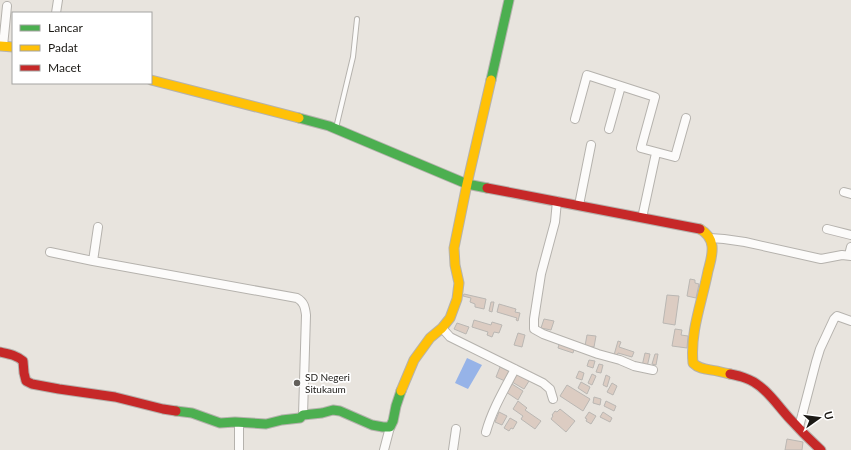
<svg xmlns="http://www.w3.org/2000/svg" width="851" height="450" viewBox="0 0 851 450" font-family="Lato,sans-serif">
  <rect width="100%" height="100%" fill="#e8e4de"/>
  <path fill="#96b3e8" d="M 467,358 L 482,365 L 468,389 L 455,383 Z"/>
  <path fill="#dcccc2" stroke="#bab7b3" d="M 690,279 L 695,280 L 695,283 L 699,284 L 696,298 L 687,296 Z
    M 464,294 L 486,299 L 484,309 L 475,307 L 475,304 L 470,302 L 471,298 L 463,296 Z
    M 667,295 L 679,296 L 675,325 L 663,323 Z
    M 491,302 L 494,302 L 492,312 L 489,311 Z
    M 499,304 L 516,309 L 515,312 L 520,313 L 518,321 L 516,320 L 517,318 L 497,312 Z
    M 544,319 L 554,321 L 551,330 L 541,328 Z
    M 474,320 L 491,325 L 492,322 L 502,325 L 499,333 L 494,332 L 492,337 L 487,335 L 488,332 L 472,327 Z
    M 457,323 L 469,327 L 466,334 L 454,329 Z
    M 675,329 L 682,330 L 681,335 L 688,336 L 687,348 L 672,346 Z
    M 518,333 L 525,335 L 522,347 L 514,345 Z
    M 587,335 L 596,336 L 594,347 L 585,346 Z
    M 560,341 L 575,346 L 573,353 L 558,348 Z
    M 618,341 L 621,342 L 619,347 L 634,352 L 632,357 L 618,353 L 617,356 L 614,355 Z
    M 645,353 L 650,354 L 647,367 L 642,366 Z
    M 655,354 L 658,354 L 656,365 L 652,364 Z
    M 589,360 L 595,361 L 593,368 L 587,366 Z
    M 599,364 L 603,365 L 601,373 L 596,372 Z
    M 500,367 L 510,372 L 505,381 L 496,377 Z
    M 579,371 L 584,373 L 582,380 L 576,378 Z
    M 517,373 L 529,381 L 524,389 L 512,382 Z
    M 592,374 L 596,376 L 592,385 L 588,383 Z
    M 606,375 L 610,377 L 607,387 L 603,385 Z
    M 581,382 L 590,387 L 587,394 L 578,388 Z
    M 612,383 L 617,386 L 613,395 L 607,392 Z
    M 512,384 L 523,391 L 518,400 L 506,392 Z
    M 567,385 L 590,399 L 583,411 L 560,396 Z
    M 594,397 L 601,399 L 600,405 L 593,403 Z
    M 518,401 L 527,408 L 525,410 L 541,421 L 535,429 L 521,419 L 523,416 L 513,409 Z
    M 606,401 L 616,406 L 614,411 L 604,406 Z
    M 560,409 L 575,421 L 566,432 L 551,419 L 553,416 L 552,415 L 555,411 L 557,412 Z
    M 499,412 L 507,416 L 502,425 L 495,422 Z
    M 589,412 L 596,416 L 591,424 L 586,421 L 587,419 L 585,418 Z
    M 603,412 L 612,418 L 610,422 L 600,417 Z
    M 510,418 L 517,422 L 513,429 L 511,428 L 509,431 L 504,428 Z
    M 787,439 L 803,442 L 802,450 L 785,450 Z"/>
  <g fill="none" stroke-linecap="round" stroke-linejoin="round">
    <g stroke="#b5b2ad" stroke-width="6">
      <path id="lane" d="M 336,128 L 353,57 L 357,19"/>
    </g>
    <g stroke="#b5b2ad" stroke-width="10">
      <path id="street" d="M 56,13 L 58,0
        M 3,46 L 7,6
        M 575,119 L 587,75 L 655,97 L 641,148 L 675,157 L 686,118
        M 609,129 L 621,86
        M 844,192 L 851,194
        M 557,201 L 555,222 L 541,274 L 534,319 L 534,329 L 543,334 L 598,354 L 620,360 L 634,366 L 653,370
        M 579,205 L 591,145
        M 642,218 L 656,153
        M 827,229 L 851,235
        M 710,238 L 724,239 L 745,242 L 821,259 L 842,255 L 851,256
        M 50,252 L 93,261 L 297,298 C 304,302 305,307 306,315 L 303,415
        M 849,255 L 851,247
        M 93,261 L 98,227
        M 442,328 L 450,337 L 543,383 L 550,389 L 553,399
        M 239,423 L 239,450
        M 799,427 L 816,362 L 820,349 L 834,319 L 837,316 L 851,321
        M 486,432 C 492,410 504,390 515,369
        M 384,450 L 390,427
        M 453,450 L 456,429"/>
    </g>
    <g stroke="#b5b2ad" stroke-width="11">
      <path id="fast" d="M 491,80 L 509,0
        M 299,118 L 329,126 L 467,184 L 487,188
        M 176,411 L 192,413 L 220,423 L 235,422 L 266,424 L 282,420 L 300,418 L 303,415 L 322,413 L 333,410 L 340,411 L 372,425 L 383,427 L 390,427 L 393,421 L 396,406 L 401,391"/>
    </g>
    <g stroke="#b5b2ad" stroke-width="11">
      <path id="slow" d="M 0,46 L 13,47
        M 151,80 L 299,118
        M 700,229 C 707,233 711,238 712,246 C 713,255 710,263 708,271 C 702,302 690,331 693,363 C 700,370 708,369 717,371 C 721,372 725,373 730,374
        M 401,391 L 414,360 L 430,338 L 442,328 L 450,318 L 457,299 L 459,283 L 455,265 L 454,248 L 467,184 L 491,80"/>
    </g>
    <g stroke="#b5b2ad" stroke-width="11">
      <path id="jam" d="M 487,188 L 700,229
        M 0,352 C 9,354 16,355 23,361 L 24,373 L 26,381 L 32,384 L 59,389 L 115,397 L 163,409 L 176,411
        M 730,374 C 735,375 740,376 745,378 C 764,384 777,405 790,419 C 800,430 810,440 821,450"/>
    </g>
    <use href="#lane" stroke="#fcfbfa" stroke-width="4"/>
    <use href="#street" stroke="#fcfbfa" stroke-width="8"/>
    <use href="#fast" stroke="#4caf50" stroke-width="9"/>
    <use href="#slow" stroke="#ffc107" stroke-width="9"/>
    <use href="#jam" stroke="#c62828" stroke-width="9"/>
  </g>
  <circle fill="#63605b" stroke="#fff" stroke-width="1.5" cx="297" cy="383" r="4"/>
  <g text-anchor="middle" dominant-baseline="central" stroke-width="3.5" stroke-linejoin="round" paint-order="stroke">
    <g font-size="10" fill="#1b1915" stroke="#fff" text-anchor="start">
      <text x="305" y="377">SD Negeri<tspan x="305" dy="12">Situkaum</tspan></text>
    </g>
  </g>
  <rect x="12" y="12" width="140" height="72" fill="#ffffff" stroke="#a4a3a1"/>
  <rect x="20" y="25" width="20" height="6" fill="#4caf50" stroke="#a4a3a1"/>
  <text x="48" y="32" font-size="12" fill="#1b1915">Lancar</text>
  <rect x="20" y="45" width="20" height="6" fill="#ffc107" stroke="#a4a3a1"/>
  <text x="48" y="52" font-size="12" fill="#1b1915">Padat</text>
  <rect x="20" y="65" width="20" height="6" fill="#c62828" stroke="#a4a3a1"/>
  <text x="48" y="72" font-size="12" fill="#1b1915">Macet</text>
  <g transform="translate(819 418) rotate(76)" stroke="#ffffff" stroke-width="3" paint-order="stroke">
  <path d="M0-3L7 15L0 10L-7 15Z" fill="#1b1915"/>
  <text y="-6" font-size="11" font-weight="bold" text-anchor="middle" fill="#1b1915">U</text>
  </g>
</svg>
